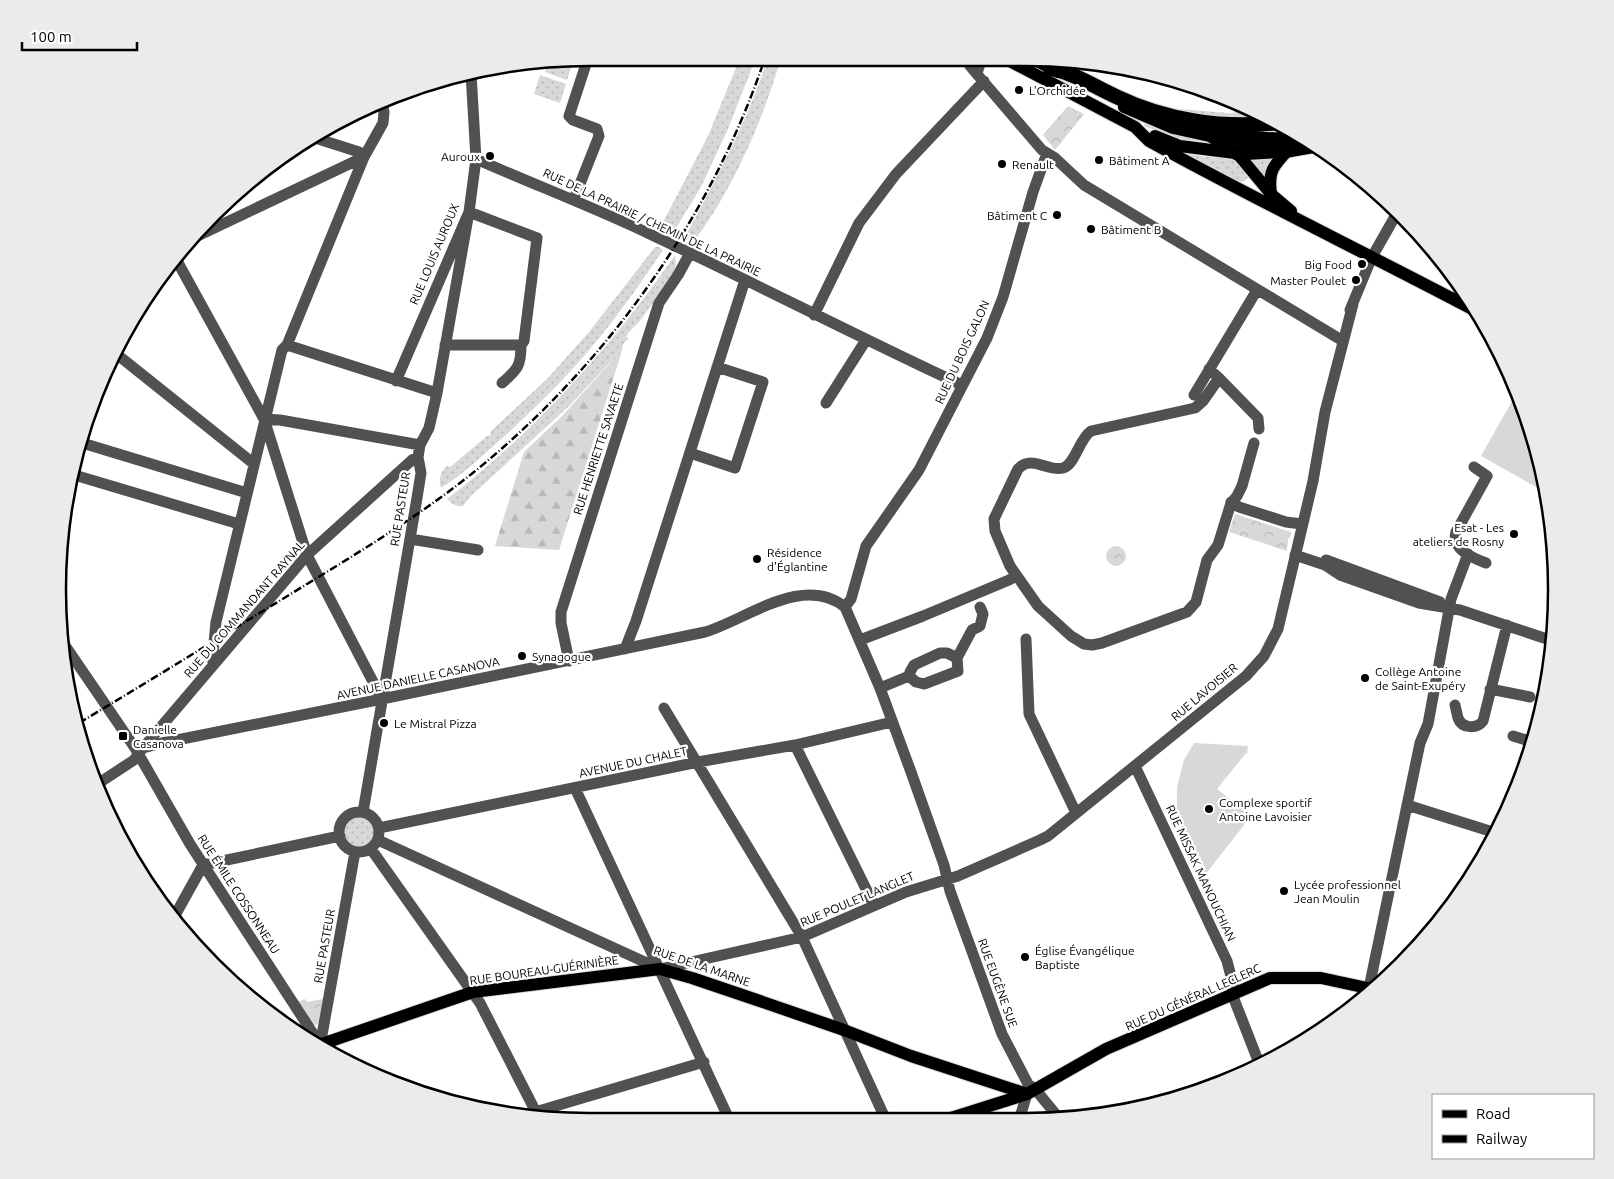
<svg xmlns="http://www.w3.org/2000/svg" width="1614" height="1179" viewBox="0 0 1614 1179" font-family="Ubuntu,sans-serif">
  <defs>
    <pattern id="grass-dots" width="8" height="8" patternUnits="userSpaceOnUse" patternTransform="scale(1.25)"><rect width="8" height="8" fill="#d8d8d8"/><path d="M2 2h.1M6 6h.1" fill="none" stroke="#b8b8b8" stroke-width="1.8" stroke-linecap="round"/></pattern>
    <pattern id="forest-firs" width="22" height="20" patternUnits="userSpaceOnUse" patternTransform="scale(1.25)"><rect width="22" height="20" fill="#d8d8d8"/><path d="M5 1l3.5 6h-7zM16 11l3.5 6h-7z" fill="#b8b8b8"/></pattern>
    <pattern id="park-crowns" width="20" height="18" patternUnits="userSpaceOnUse" patternTransform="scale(1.25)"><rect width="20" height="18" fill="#d8d8d8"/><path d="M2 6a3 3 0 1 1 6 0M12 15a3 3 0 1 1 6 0" fill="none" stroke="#b8b8b8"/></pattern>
  </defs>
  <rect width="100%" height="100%" fill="#fff"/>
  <path fill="url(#grass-dots)" d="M 740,58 L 756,58 L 727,131 L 701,187 L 670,238 L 663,232 L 661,226 L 708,136 Z
    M 768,58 L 781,58 C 762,122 733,190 692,244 L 682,243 C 714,182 747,123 768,58 Z
    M 574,59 L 567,80 L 545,72 L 548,63 Z
    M 540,75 L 566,84 L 560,103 L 534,94 Z
    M 1111,87 L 1168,108 L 1228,113 L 1237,118 L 1181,115 Z
    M 1145,121 L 1218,145 L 1188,142 L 1144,126 Z
    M 1177,150 L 1199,156 L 1235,159 L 1249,176 L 1245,181 L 1240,182 L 1217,170 L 1205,167 Z
    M 1275,157 L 1265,180 L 1247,160 Z
    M 655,247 L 659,247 L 663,250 C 636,290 608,330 576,365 C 554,390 530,412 506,435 C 485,453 465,473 441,488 C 438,480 441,471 447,466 L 450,467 L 487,436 L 490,436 L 491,431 L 547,379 L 589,332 Z
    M 675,255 L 676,265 L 671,279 L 639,322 L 628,333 L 626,338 L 629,338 L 623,344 L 621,354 L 618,354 L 567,408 L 471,496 L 463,506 C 455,507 453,504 447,499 C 537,429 610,349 675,255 Z
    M344 832a15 15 0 1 1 30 0a15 15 0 1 1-30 0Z"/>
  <path fill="url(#forest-firs)" d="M 1252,111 L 1263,117 L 1237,118 L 1228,113 Z
    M 618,354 L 621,354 L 559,550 L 495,546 L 524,452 L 563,415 Z"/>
  <path fill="url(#park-crowns)" d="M 1068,106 L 1084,114 L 1055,150 L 1043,135 Z
    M 1235,514 L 1291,532 L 1290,537 L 1288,539 L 1287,551 L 1229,532 Z
    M1106 556a10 10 0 1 1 20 0a10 10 0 1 1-20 0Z
    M 305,999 L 307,1002 L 323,999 L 318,1024 L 313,1026 L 298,1002 Z"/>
  <path fill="#d8d8d8" d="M 1516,394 L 1538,452 L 1545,492 L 1481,456 Z
    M 1194,743 L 1248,746 L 1247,754 L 1246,753 L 1217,789 L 1251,816 L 1205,875 L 1183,838 L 1185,835 L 1177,820 L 1177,787 L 1184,760 Z"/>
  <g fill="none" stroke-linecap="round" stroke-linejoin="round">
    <g stroke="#dbdbdb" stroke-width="14">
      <path id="major" d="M 1004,58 L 1135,127 L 1149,141 C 1256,200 1366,253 1474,310
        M 1033,59 L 1058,72
        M 1124,107 L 1173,128 L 1214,137 L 1237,153 L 1271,194 L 1291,211
        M 1155,136 L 1180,146 L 1235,153
        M 1271,194 C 1268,171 1273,166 1288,150
        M 319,1045 L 473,992 L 660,969 L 692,978 L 757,1000 L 844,1030 L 911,1056 L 1027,1094
        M 951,1118 L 1027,1094 L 1106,1049 L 1270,978 L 1321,978 L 1372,989"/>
    </g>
    <g stroke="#dbdbdb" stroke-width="17">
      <path id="highway" d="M 1050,68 C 1076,74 1093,86 1117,97 C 1165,120 1222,129 1275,123
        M 1214,137 L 1278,140 L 1300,136
        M 1237,153 L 1288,150 L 1316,145"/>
    </g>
    <path stroke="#515151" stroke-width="11" d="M 969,58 L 970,66 L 1042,150 L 1055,158 L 1084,185 L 1343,341
      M 977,73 L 982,58
      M 312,137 L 359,152 L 364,157
      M 476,159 C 535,185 596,208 654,236 C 757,284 858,337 962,385
      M 574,199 L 599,136 L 597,129 L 573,120 L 569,116 L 588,58
      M 189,240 L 364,157
      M 177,258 L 181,254 L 182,250
      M 176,259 L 264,419 L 307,555 L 382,699
      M 1350,310 L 1372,257 L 1397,213
      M 814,315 L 859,223 L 896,174 L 984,81
      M 287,345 L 437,393
      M 445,345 L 521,345 L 524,341 L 537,238 L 469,212
      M 114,352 L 254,464
      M 1209,369 L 1219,378 L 1203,401 L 1195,408 L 1091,431 C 1079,439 1075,465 1063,468 C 1047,472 1032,454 1018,469 L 994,519 L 995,531 L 1010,566 L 1038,606 L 1071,636 L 1084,644 L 1092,645 L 1102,643 L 1187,612 L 1196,602 L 1207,560 L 1218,545 L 1231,503 L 1237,496 L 1242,486 L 1254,443
      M 1219,378 L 1258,418 L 1259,429
      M 396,381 L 469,212 L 476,159 L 471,73
      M 502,383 C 518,369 521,366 521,345
      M 1194,395 L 1257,290
      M 826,403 L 866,340
      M 264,419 L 280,420 L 420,445
      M 79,442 L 247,493
      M 690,453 L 735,468 L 763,382 L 717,367
      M 1474,467 L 1487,476 L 1456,532 C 1451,549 1472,558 1486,563
      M 71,474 L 239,524
      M 1231,502 L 1239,507 L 1286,522 L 1302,524
      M 410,539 L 478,550
      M 1295,555 L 1325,565 L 1340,575 L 1419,603 L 1460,610 L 1553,641
      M 1326,560 L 1440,602
      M 845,607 L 851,599 L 866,546 L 919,470 L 987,338 L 1003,297 L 1033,192 L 1047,153
      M 1026,639 L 1029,714 L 1076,813
      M 860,640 L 923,616 L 1009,580 L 1016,576
      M 62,641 L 135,748 L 190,844 L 321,1046
      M 625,649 L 636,621 L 745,280
      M 569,661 L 561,623 L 561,612 L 659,303 L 678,275 L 690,253
      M 213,664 L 213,653 L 216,622 L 282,350 L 287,345 L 364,157 L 383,123 L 384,112 L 382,102
      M 909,676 L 916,682 L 924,684 L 958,671 L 957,658 L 972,630 L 980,626 L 983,614 L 980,607
      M 909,676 L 910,672 L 914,665 L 940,653 L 947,653 L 957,658
      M 880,688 L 909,676
      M 1490,689 L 1530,697
      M 1455,705 C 1456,709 1457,714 1458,718 C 1462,729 1477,729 1483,721 L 1507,625
      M 664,708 L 802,937 L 885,1118
      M 1513,736 L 1533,742
      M 795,745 L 874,905
      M 143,748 L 307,555 L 412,460 L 418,457
      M 1135,766 L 1227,961 L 1233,984 L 1232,994 L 1259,1063
      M 96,785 L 134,760 L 143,748 L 162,743 L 382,699 L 705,632 C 746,620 803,573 845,607 L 880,688 L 911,772 L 944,865 L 950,891 L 1002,1034 L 1028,1084 L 1035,1089 L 1058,1117
      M 575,788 L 729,1119
      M 1407,805 L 1496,833
      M339 832a20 20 0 1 1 40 0a20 20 0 1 1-40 0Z
      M 363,812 L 417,498 L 421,473 L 418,457 L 420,445 L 429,428 L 437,393 L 469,212
      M 379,828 L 698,762 L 795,745 L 892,722
      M 378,840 L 660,969
      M 371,849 L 480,1003 L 539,1118
      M 203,865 L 340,836
      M 173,919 L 203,865
      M 660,969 L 802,937 L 906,892 L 958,876 L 1040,840 L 1048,836 L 1246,676 L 1264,656 L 1278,629 L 1313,481 L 1325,412 L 1353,304
      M 1369,988 L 1420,743 L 1428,724 L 1451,599 L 1468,554
      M 320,1046 L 355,852
      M 525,1115 L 704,1062
      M 1020,1117 L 1027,1094"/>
    <use href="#major" stroke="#000" stroke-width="12"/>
    <use href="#highway" stroke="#000" stroke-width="15"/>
    <path stroke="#000" stroke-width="2.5" stroke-dasharray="8 2.5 1 2.5" stroke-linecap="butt" d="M 79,723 C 151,680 222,636 294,592 C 356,554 418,517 474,472 C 606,365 711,219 765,58"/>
  </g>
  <g fill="#000" stroke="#fff" stroke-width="2">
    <circle cx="1019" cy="90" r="5"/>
    <circle cx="490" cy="156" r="5"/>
    <circle cx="1099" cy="160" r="5"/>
    <circle cx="1002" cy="164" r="5"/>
    <circle cx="1057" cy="215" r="5"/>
    <circle cx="1091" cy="229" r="5"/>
    <circle cx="1362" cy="264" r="5"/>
    <circle cx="1356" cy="280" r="5"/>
    <circle cx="1514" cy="534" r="5"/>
    <circle cx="757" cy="559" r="5"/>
    <circle cx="522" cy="656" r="5"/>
    <circle cx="1365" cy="678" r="5"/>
    <circle cx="384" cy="723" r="5"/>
    <rect x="118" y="731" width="10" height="10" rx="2.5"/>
    <circle cx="1209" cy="809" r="5"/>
    <circle cx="1284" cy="891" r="5"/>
    <circle cx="1025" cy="957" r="5"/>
  </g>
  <g text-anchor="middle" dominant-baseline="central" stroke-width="4.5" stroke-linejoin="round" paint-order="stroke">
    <g font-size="12" fill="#000" stroke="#fff" text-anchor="start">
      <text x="1029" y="90">L'Orchidée</text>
      <text x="480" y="156" text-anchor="end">Auroux</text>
      <text x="1109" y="160">Bâtiment A</text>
      <text x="1012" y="164">Renault</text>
      <text x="1047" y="215" text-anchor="end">Bâtiment C</text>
      <text x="1101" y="229">Bâtiment B</text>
      <text x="1352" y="264" text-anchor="end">Big Food</text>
      <text x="1346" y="280" text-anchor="end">Master Poulet</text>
      <text x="1504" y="527" text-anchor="end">Esat - Les<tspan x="1504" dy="14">ateliers de Rosny</tspan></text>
      <text x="767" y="552">Résidence<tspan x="767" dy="14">d'Églantine</tspan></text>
      <text x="532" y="656">Synagogue</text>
      <text x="1375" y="671">Collège Antoine<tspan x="1375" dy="14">de Saint-Exupéry</tspan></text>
      <text x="394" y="723">Le Mistral Pizza</text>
      <text x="133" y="729">Danielle<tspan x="133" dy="14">Casanova</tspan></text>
      <text x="1219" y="802">Complexe sportif<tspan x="1219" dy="14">Antoine Lavoisier</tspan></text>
      <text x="1294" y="884">Lycée professionnel<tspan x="1294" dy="14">Jean Moulin</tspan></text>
      <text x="1035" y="950">Église Évangélique<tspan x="1035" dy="14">Baptiste</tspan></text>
    </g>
    <g font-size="12" fill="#000" stroke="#fff">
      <text transform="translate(652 222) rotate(25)">RUE DE LA PRAIRIE / CHEMIN DE LA PRAIRIE</text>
      <text transform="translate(434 254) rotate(-67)">RUE LOUIS AUROUX</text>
      <text transform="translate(962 352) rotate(-65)">RUE DU BOIS GALON</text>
      <text transform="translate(598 449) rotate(-72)">RUE HENRIETTE SAVAETE</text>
      <text transform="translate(400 509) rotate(-81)">RUE PASTEUR</text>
      <text transform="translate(244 609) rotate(-49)">RUE DU COMMANDANT RAYNAL</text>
      <text transform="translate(418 678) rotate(-12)">AVENUE DANIELLE CASANOVA</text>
      <text transform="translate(1204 692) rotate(-40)">RUE LAVOISIER</text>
      <text transform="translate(633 762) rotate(-12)">AVENUE DU CHALET</text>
      <text transform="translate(1201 873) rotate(65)">RUE MISSAK MANOUCHIAN</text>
      <text transform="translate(239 894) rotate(57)">RUE ÉMILE COSSONNEAU</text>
      <text transform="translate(857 899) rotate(-23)">RUE POULET LANGLET</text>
      <text transform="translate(324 946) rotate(-80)">RUE PASTEUR</text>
      <text transform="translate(702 966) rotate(19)">RUE DE LA MARNE</text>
      <text transform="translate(544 970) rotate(-8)">RUE BOUREAU-GUÉRINIÈRE</text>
      <text transform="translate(998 983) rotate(70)">RUE EUGÈNE SUE</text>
      <text transform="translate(1193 997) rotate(-24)">RUE DU GÉNÉRAL LECLERC</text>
    </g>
  </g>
  <path d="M0 0H1614V1179H0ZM589 66H1025A523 523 0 0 1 1548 589V590A523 523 0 0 1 1025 1113H589A523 523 0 0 1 66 590V589A523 523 0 0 1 589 66Z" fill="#ebebeb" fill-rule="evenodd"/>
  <path fill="none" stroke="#000" stroke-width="2.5" d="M589 66H1025A523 523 0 0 1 1548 589V590A523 523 0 0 1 1025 1113H589A523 523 0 0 1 66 590V589A523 523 0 0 1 589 66Z"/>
  <rect x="1432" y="1094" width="162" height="65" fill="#ffffff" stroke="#999999"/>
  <rect x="1442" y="1110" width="25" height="8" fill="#000000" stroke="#999999"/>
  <text x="1476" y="1119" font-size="15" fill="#000000">Road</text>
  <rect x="1442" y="1135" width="25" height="8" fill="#000000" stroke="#999999"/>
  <text x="1476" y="1144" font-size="15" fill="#000000">Railway</text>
  <path d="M22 42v8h115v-8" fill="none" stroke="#000000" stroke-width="2.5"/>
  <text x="30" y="42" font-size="15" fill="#000000" stroke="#ffffff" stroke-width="4" paint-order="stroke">100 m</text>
</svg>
